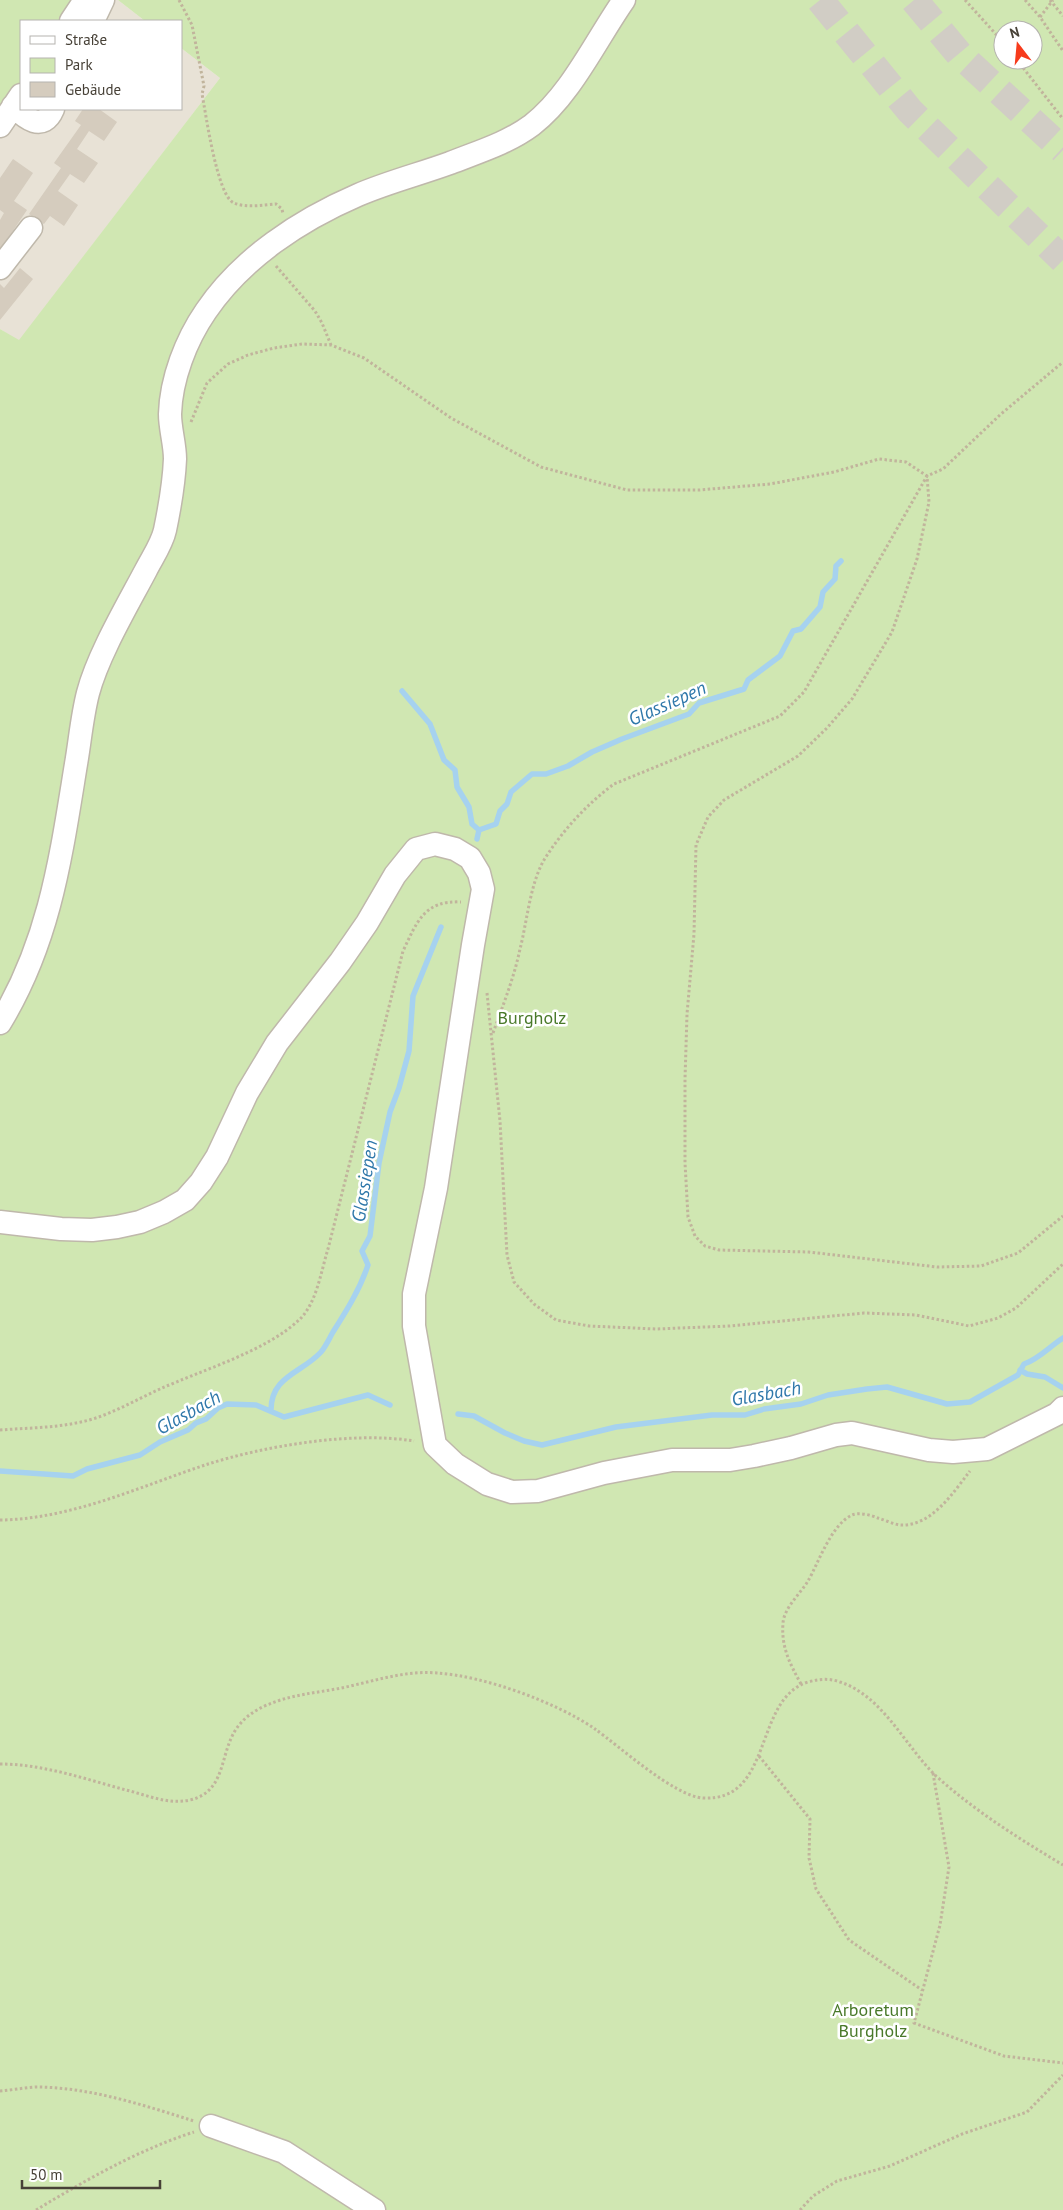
<svg xmlns="http://www.w3.org/2000/svg" width="1063" height="2210" viewBox="0 0 1063 2210" font-family="'PT Sans',sans-serif">
  <rect width="100%" height="100%" fill="#f4f0e8"/>
  <path fill="#e8e2d6" d="M 93,0 L 118,0 L 145,21 L 77,21 Z
    M 181,48 L 220,78 L 19,341 L 0,329 L 0,122 L 21,109 L 181,109 Z"/>
  <path fill="#d0e7b2" fill-rule="evenodd" d="M 0,0 L 93,0 L 77,21 L 21,21 L 21,94 L 0,122 Z
    M 118,0 L 1063,0 L 1063,2210 L 0,2210 L 0,329 L 19,340 L 220,78 L 181,48 L 181,21 L 145,21 ZM 1003,30 L 1033,30 L 1033,60 L 1003,60 Z"/>
  <g fill="none" stroke-linecap="round" stroke-linejoin="round">
    <path stroke="#a6d2ef" stroke-width="5.5" d="M 402,691 L 430,724 L 444,760 L 455,770 L 457,787 L 469,807 L 472,824 L 479,830
      M 477,839 L 479,830 L 496,824 L 500,811 L 507,804 L 511,792 L 532,774 L 546,774 L 568,766 L 592,752 L 622,739 L 689,714 L 699,703 L 744,689 L 748,680 L 780,656 L 793,631 L 801,629 L 820,607 L 823,592 L 835,579 L 836,566 L 841,561
      M 1020,1370 L 1027,1374 L 1045,1377 L 1063,1388
      M 271,1410 C 271,1376 302,1373 321,1352 C 326,1346 329,1339 333,1332 C 347,1310 360,1289 368,1265 L 362,1251 L 370,1236 L 379,1163 L 390,1112 L 399,1088 L 409,1051 L 413,996 L 441,927
      M 458,1414 L 474,1416 L 505,1433 L 524,1441 L 542,1445 L 616,1427 L 712,1415 L 745,1415 L 764,1409 L 801,1404 L 828,1395 L 867,1389 L 887,1387 L 947,1404 L 970,1402 L 1018,1375 L 1024,1364 C 1039,1359 1050,1346 1063,1338
      M 0,1471 L 73,1476 L 87,1469 L 140,1455 L 160,1442 L 188,1430 L 196,1423 L 206,1419 L 218,1408 L 227,1404 L 256,1405 L 284,1417 L 368,1395 L 390,1405"/>
  </g>
  <path fill="#d5ccbe" d="M 83,109 L 99,109 L 117,122 L 104,141 L 89,131 L 77,149 L 98,163 L 84,183 L 70,174 L 58,191 L 78,205 L 64,226 L 50,216 L 44,224 L 29,214 L 61,168 L 54,163 L 81,125 L 75,121 Z
    M 13,159 L 33,173 L 14,201 L 27,210 L 0,250 L 0,220 L 4,213 L 0,210 L 0,178 Z
    M 20,268 L 33,279 L 0,320 L 0,284 L 4,288 Z"/>
  <g fill="none" stroke-linecap="round" stroke-linejoin="round">
    <path stroke="#d1cdc5" stroke-width="28" stroke-dasharray="28 14" stroke-linecap="butt" d="M 820,0 L 910,111 L 1063,260
      M 914,0 L 959,54 L 1063,150"/>
    <g stroke="#bfb8ab" stroke-width="25">
      <path id="minor" d="M 71,21 L 85,0
        M 93,21 L 103,0
        M 13,106 C 25,118 43,133 53,109
        M 0,126 L 21,95
        M 0,268 L 31,228
        M 0,1023 C 50,941 61,856 76,764 C 80,741 82,716 88,693 C 98,655 127,606 146,570 C 152,558 162,544 165,530 C 170,506 174,483 175,459 C 175,444 170,429 170,414 C 171,379 186,340 206,311 C 242,258 300,220 358,195 C 388,182 420,174 450,163 C 478,152 508,143 532,125 C 571,95 596,40 624,0
        M 0,1222 L 61,1229 L 92,1230 L 117,1227 L 140,1222 L 164,1212 L 185,1200 L 201,1182 L 217,1157 L 247,1093 L 277,1043 L 340,962 L 367,923 L 395,875 L 416,849 L 435,844 L 455,849 L 470,858 L 479,873 L 483,889 L 473,945 L 436,1188 L 414,1294 L 414,1326 L 435,1445 L 455,1464 L 487,1484 L 512,1492 L 538,1491 L 604,1473 L 672,1460 L 730,1460 L 754,1456 L 791,1448 L 836,1435 L 852,1433 L 929,1450 L 953,1452 L 987,1449 L 1057,1414 L 1063,1408
        M 211,2126 L 284,2152 L 374,2210"/>
    </g>
    <path stroke="#c1b49c" stroke-width="3" stroke-dasharray="2.5 2.5" stroke-linecap="butt" d="M 179,0 L 192,25 L 204,86 L 202,94 C 206,114 217,196 234,203 C 246,208 264,205 276,204 L 282,209 L 283,214
      M 965,0 L 1003,42
      M 1025,0 L 1040,17 L 1063,51
      M 1050,0 L 1063,16
      M 1040,17 L 1053,0
      M 1017,60 L 1063,119
      M 276,266 L 315,311 L 322,323 L 331,345
      M 191,422 L 207,383 L 228,364 L 248,355 L 274,348 L 302,344 L 331,345 L 364,358 L 451,418 L 541,467 L 627,490 L 699,490 L 770,484 L 834,472 L 879,459 L 906,462 L 927,476 L 929,502 L 917,559 L 892,632 L 852,699 L 827,728 L 798,756 L 724,800 L 708,817 L 696,845 L 694,934 L 687,1014 L 685,1079 L 685,1163 L 688,1217 L 695,1236 L 705,1246 L 719,1250 L 809,1252 L 937,1267 L 981,1266 L 1018,1253 L 1063,1216
      M 487,993 L 500,1121 L 507,1255 L 514,1282 L 534,1304 L 556,1320 L 589,1326 L 656,1329 L 730,1326 L 864,1313 L 916,1315 L 969,1326 L 998,1318 L 1016,1308 L 1063,1264
      M 493,1033 C 503,1005 514,978 520,949 C 527,922 530,884 544,860 C 562,831 587,804 614,784 L 780,716 L 804,692 L 927,476 L 943,469 L 1001,414 L 1063,362
      M 0,1430 C 25,1428 51,1428 76,1423 C 106,1418 133,1401 160,1389 C 202,1370 267,1351 300,1319 C 317,1302 321,1271 328,1249 L 403,951 C 417,922 424,900 461,902
      M 0,1520 C 71,1519 139,1487 205,1465 C 264,1446 352,1431 414,1441
      M 801,1684 C 790,1664 781,1647 783,1623 C 784,1608 800,1594 808,1581 C 819,1562 831,1525 852,1515 C 859,1512 871,1515 878,1518 C 885,1520 893,1524 900,1525 C 931,1527 953,1493 970,1471
      M 759,1756 L 810,1819 L 809,1858 L 816,1889 L 849,1940 L 922,1990
      M 0,1764 C 43,1764 85,1779 126,1790 C 147,1795 168,1805 190,1800 C 229,1791 218,1749 240,1724 C 248,1714 261,1707 272,1703 C 292,1695 314,1693 336,1689 C 369,1683 402,1670 437,1673 C 484,1676 556,1702 595,1729 C 619,1746 674,1796 703,1798 C 774,1802 753,1699 808,1682 C 819,1679 829,1678 840,1682 C 883,1696 905,1746 936,1776 C 975,1811 1018,1838 1063,1865
      M 933,1773 L 949,1867 L 940,1925 L 914,2023 L 1004,2056 L 1063,2063
      M 0,2091 C 11,2090 23,2088 35,2087 C 89,2087 143,2105 194,2121
      M 36,2210 C 86,2180 138,2150 194,2132
      M 800,2210 L 813,2196 L 837,2181 L 890,2166 L 962,2134 L 1027,2112 L 1063,2075"/>
    <use href="#minor" stroke="#fff" stroke-width="22"/>
  </g>
  <g text-anchor="middle" dominant-baseline="central" stroke-width="5" stroke-linejoin="round" paint-order="stroke">
    <g font-size="18" fill="#49792a" stroke="#fff">
      <text x="532" y="1017">Burgholz</text>
      <text x="873" y="2009">Arboretum<tspan x="873" dy="21">Burgholz</tspan></text>
    </g>
    <g font-size="19" font-style="italic" fill="#2f78aa" stroke="#fff">
      <text transform="translate(667 703) rotate(-24)">Glassiepen</text>
      <text transform="translate(364 1181) rotate(-81)">Glassiepen</text>
      <text transform="translate(766 1393) rotate(-10)">Glasbach</text>
      <text transform="translate(188 1412) rotate(-29)">Glasbach</text>
    </g>
  </g>
  <rect x="20" y="20" width="162" height="90" fill="#ffffff" stroke="#b5b3af"/>
  <rect x="30" y="36" width="25" height="8" fill="#ffffff" stroke="#b5b3af"/>
  <text x="65" y="45" font-size="15" fill="#474137">Straße</text>
  <rect x="30" y="58" width="25" height="15" fill="#d0e7b2" stroke="#b5b3af"/>
  <text x="65" y="70" font-size="15" fill="#474137">Park</text>
  <rect x="30" y="82" width="25" height="15" fill="#d5ccbe" stroke="#b5b3af"/>
  <text x="65" y="95" font-size="15" fill="#474137">Gebäude</text>
  <g transform="translate(1018 45) rotate(344)"><circle r="24" fill="#ffffff" stroke="#b5b3af"/>
  <path d="M0-4L9 19L0 12L-9 19Z" fill="#f73b1c"/>
  <text y="-8" font-size="14" font-weight="bold" text-anchor="middle" fill="#474137">N</text>
  </g>
  <path d="M22 2180v8h138v-8" fill="none" stroke="#474137" stroke-width="2.5"/>
  <text x="30" y="2180" font-size="15" fill="#474137" stroke="#ffffff" stroke-width="4" paint-order="stroke">50 m</text>
</svg>
